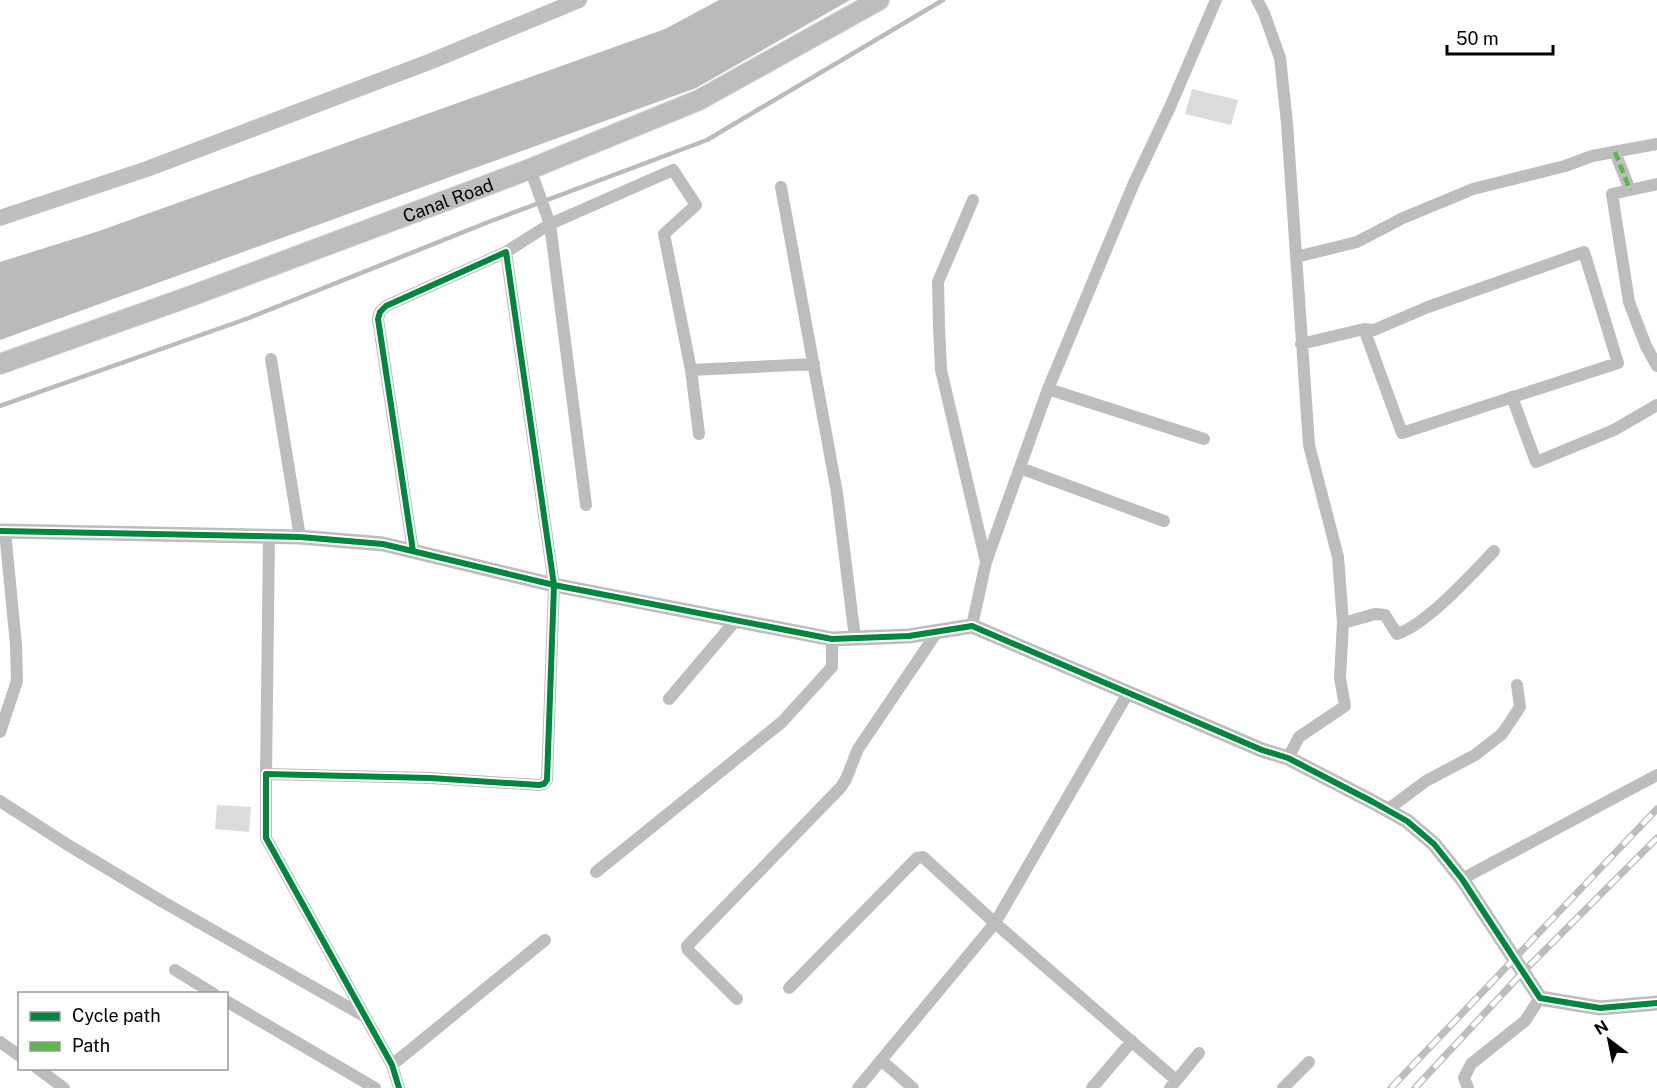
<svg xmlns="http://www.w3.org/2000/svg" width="1657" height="1088" viewBox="0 0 1657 1088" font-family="'Public Sans',sans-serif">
  <rect width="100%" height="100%" fill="#fff"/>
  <path fill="#bababa" d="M 719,0 L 850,0 L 696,88 L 0,340 L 0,262 L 96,232 L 665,29 Z"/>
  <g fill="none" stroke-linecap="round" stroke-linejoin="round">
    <path stroke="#bababa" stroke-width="4.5" d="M 0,406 L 246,319 L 491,221 L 707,140 L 943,0"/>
  </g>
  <path fill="#dbdbdb" d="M 1192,89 L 1238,100 L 1231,125 L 1185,114 Z
    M 217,805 L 251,807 L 249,832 L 215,829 Z"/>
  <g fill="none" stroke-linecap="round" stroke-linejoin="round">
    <g stroke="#dbdbdb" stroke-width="22">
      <g id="primary">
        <path id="s1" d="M 0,364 L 191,296 L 530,169 L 699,100 L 879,0"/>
      </g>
    </g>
    <path stroke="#bdbdbd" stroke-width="12" d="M 1257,0 L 1264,13 L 1280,58 L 1287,123 L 1309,445 L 1338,557 L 1343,623 L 1340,678 L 1345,706 L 1299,737 L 1288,758
      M 1615,152 L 1630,190
      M 530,169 L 550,224 L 673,170 L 696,205 L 664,234 L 691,370 L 699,434
      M 1657,184 L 1612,194 L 1629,302 L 1646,346 L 1657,366
      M 781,187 L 837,493 L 855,638
      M 973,200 L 938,282 L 939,326 L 941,370 L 986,562
      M 506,252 L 550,224 L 586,505
      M 1296,257 L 1357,242 L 1403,218 L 1473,189 L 1565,166 L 1592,156 L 1657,144
      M 1301,344 L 1364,329 L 1374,330 L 1428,307 L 1584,252 L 1618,363 L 1402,433 L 1364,329
      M 271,359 L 300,537
      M 691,370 L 814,364
      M 1048,389 L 1204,439
      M 1512,397 L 1536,462 L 1614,430 L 1657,405
      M 1020,468 L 1164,521
      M 1343,623 L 1375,614 L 1385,615 L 1397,634 C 1426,625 1472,574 1494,551
      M 972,626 L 986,562 L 1048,389 L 1134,183 L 1170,107 L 1216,0
      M 669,699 L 736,620
      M 0,732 L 17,681 L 16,645 L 5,531
      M 266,774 L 269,537
      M 0,801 L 68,845 L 163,902 L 364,1016
      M 1387,810 L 1426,781 L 1475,755 L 1502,734 L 1520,707 L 1517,685
      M 596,872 L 782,722 L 832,667 L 832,639
      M 1462,879 L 1657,775
      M 175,970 L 214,994
      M 789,988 L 917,858 L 923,857 L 995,923 L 1176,1080
      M 737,999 L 688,950 L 687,946 L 841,787 L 846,779 L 858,749 L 937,632
      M 226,1001 L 375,1088
      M 0,1042 L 20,1056
      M 881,1060 L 913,1088
      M 392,1065 L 545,940
      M 37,1068 L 64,1088
      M 399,1088 L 392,1065 L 266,838 L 266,774 L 430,778 L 539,785 L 544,784 L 547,780 L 554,585 L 506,252 L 386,306 L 380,312 L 378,319 L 413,551
      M 858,1088 L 995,923 L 1128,693
      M 1092,1088 L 1132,1041
      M 1170,1088 L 1199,1053
      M 1283,1088 L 1309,1062
      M 1468,1088 L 1464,1078 L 1471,1064 L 1525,1021 L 1540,998"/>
    <path stroke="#bdbdbd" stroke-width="15" d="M 0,531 L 300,537 L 383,544 L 554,585 L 832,639 L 909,636 L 972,626 L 1262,750 L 1288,758 L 1373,802 L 1407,821 L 1434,844 L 1462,879 L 1540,998 L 1600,1008 L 1657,1003"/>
    <path stroke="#bfbfbf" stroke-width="16" d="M 0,218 L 147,169 L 429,62 L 579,0"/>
    <use href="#primary" stroke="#bdbdbd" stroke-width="20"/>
    <g stroke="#bdbdbd" stroke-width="7">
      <path id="rail" d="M 1391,1088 L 1657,809
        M 1415,1088 L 1523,972 L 1657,838"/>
    </g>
    <use href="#rail" stroke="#fff" stroke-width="4.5" stroke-dasharray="14" stroke-linecap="butt"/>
    <path stroke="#58b947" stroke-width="4.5" stroke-dasharray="9 4.5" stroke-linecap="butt" d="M 1615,152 L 1630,190"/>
    <g stroke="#fff" stroke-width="10">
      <path id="cycleway" d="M 0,531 L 300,537 L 383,544 L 554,585 L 832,639 L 909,636 L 972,626 L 1262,750 L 1288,758 L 1373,802 L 1407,821 L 1434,844 L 1462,879 L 1540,998 L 1600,1008 L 1657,1003
        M 399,1088 L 392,1065 L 266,838 L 266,774 L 430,778 L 539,785 L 544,784 L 547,780 L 554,585 L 506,252 L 386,306 L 380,312 L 378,319 L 413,551"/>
    </g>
    <use href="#cycleway" stroke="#00873e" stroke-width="6"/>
  </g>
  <g text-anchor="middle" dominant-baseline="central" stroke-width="5" stroke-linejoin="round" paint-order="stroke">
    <g font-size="18" fill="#000" stroke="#fff">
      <text stroke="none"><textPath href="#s1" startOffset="477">Canal Road</textPath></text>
    </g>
  </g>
  <rect x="18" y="992" width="210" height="78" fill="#ffffff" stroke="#999999" stroke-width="1.5"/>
  <rect x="30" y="1012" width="30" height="9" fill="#00873e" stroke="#999999" stroke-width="1.5"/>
  <text x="72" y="1022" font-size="18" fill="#000000">Cycle path</text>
  <rect x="30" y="1042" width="30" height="9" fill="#58b947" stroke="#999999" stroke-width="1.5"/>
  <text x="72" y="1052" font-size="18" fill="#000000">Path</text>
  <g transform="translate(1609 1040) rotate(328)" stroke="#ffffff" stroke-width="4.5" paint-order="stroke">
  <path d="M0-4.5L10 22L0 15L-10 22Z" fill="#000000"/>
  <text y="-9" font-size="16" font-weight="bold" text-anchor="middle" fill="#000000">N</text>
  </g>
  <path d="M1447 45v9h106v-9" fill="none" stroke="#000000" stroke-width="3"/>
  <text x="1456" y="45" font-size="18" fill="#000000" stroke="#ffffff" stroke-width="4.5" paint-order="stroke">50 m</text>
</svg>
